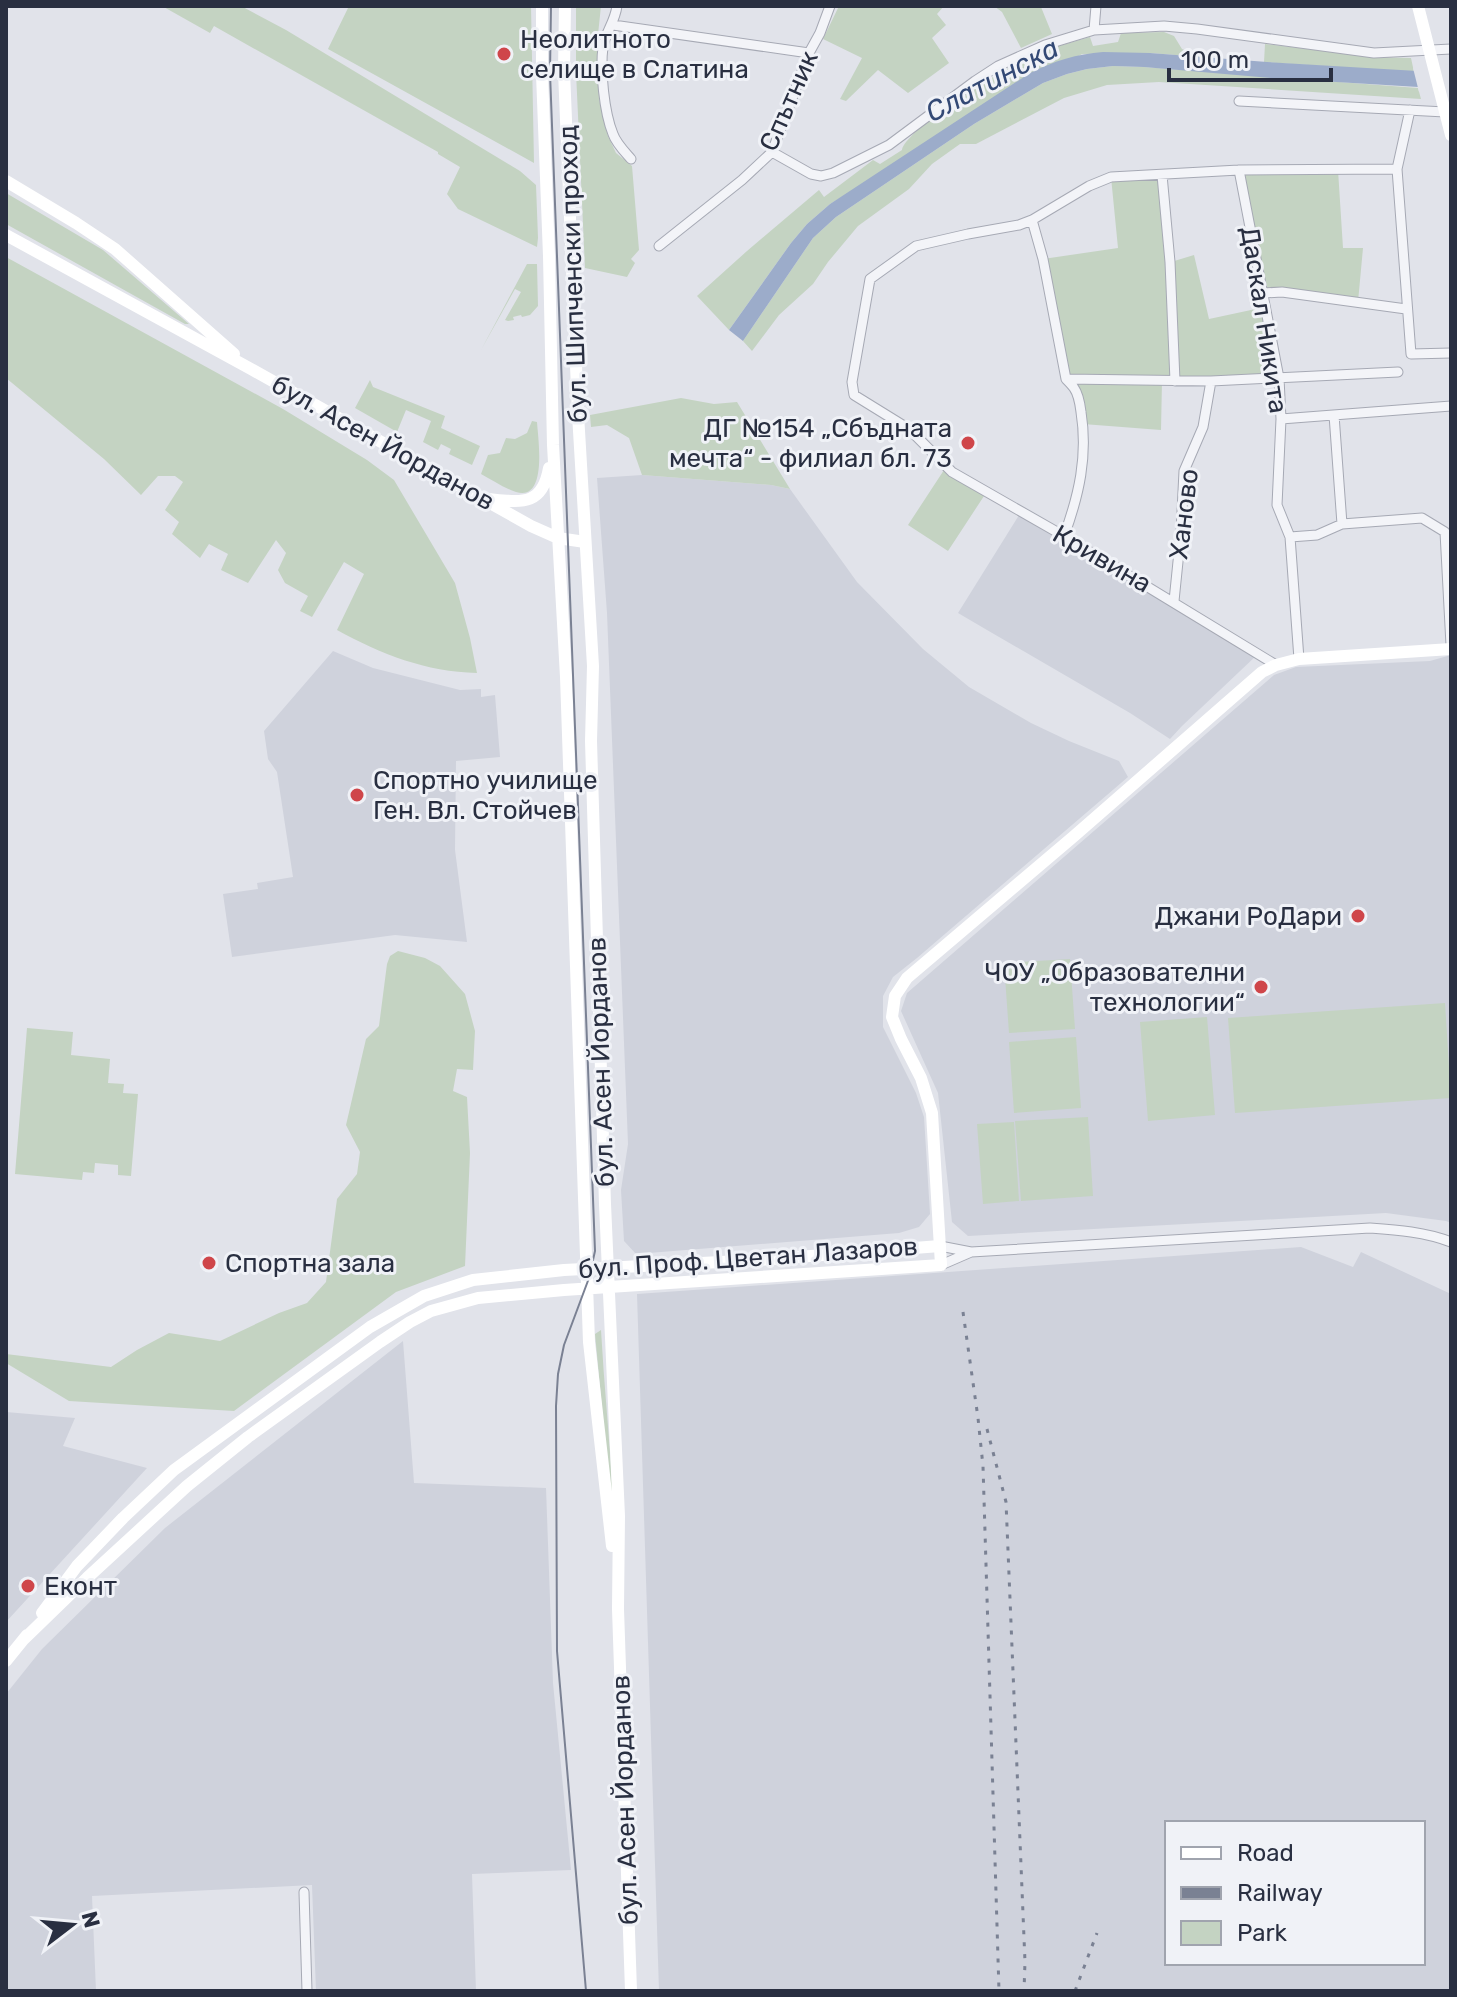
<svg xmlns="http://www.w3.org/2000/svg" width="1457" height="1997" viewBox="0 0 1457 1997" font-family="Rubik,sans-serif">
  <rect width="100%" height="100%" fill="#e1e3ea"/>
  <path fill="#cfd2dc" fill-rule="evenodd" d="M 642,475 L 771,485 L 790,489 L 857,582 L 923,649 L 969,687 L 1031,723 L 1069,741 L 1119,761 L 1128,777 L 917,958 L 893,977 L 883,996 L 883,1027 L 916,1093 L 924,1117 L 930,1214 L 919,1227 L 899,1233 L 636,1254 L 624,1241 L 621,1190 L 628,1144 L 607,613 L 597,478 Z
    M 1021,512 L 1258,654 L 1182,726 L 1170,739 L 1130,713 L 987,630 L 958,613 Z
    M 333,651 L 373,668 L 460,690 L 481,689 L 481,697 L 495,695 L 500,757 L 456,761 L 455,850 L 467,942 L 395,935 L 232,957 L 223,894 L 258,889 L 257,883 L 293,877 L 277,772 L 268,759 L 264,731 Z
    M 1451,655 L 1451,1223 L 1446,1221 L 1386,1213 L 968,1236 L 952,1222 L 938,1093 L 901,1011 L 907,993 L 1274,675 L 1296,667 L 1430,661 Z
    M 1301,1247 L 1353,1267 L 1361,1252 L 1451,1294 L 1451,1991 L 659,1991 L 637,1294 ZM 1167,1823 L 1423,1823 L 1423,1963 L 1167,1963 Z
    M 403,1341 L 414,1483 L 546,1488 L 553,1683 L 571,1870 L 472,1874 L 476,1991 L 316,1991 L 312,1885 L 92,1896 L 96,1991 L 6,1991 L 6,1694 L 42,1649 L 165,1528 Z
    M 6,1412 L 75,1418 L 63,1446 L 147,1468 L 6,1622 Z"/>
  <path fill="#c4d3c2" d="M 162,6 L 241,6 L 286,30 L 520,171 L 536,185 L 538,238 L 537,247 L 458,209 L 447,194 L 460,167 L 438,154 L 438,152 L 214,26 L 210,33 Z
    M 349,6 L 531,6 L 534,163 L 328,49 Z
    M 576,6 L 601,6 L 597,44 L 599,99 L 608,136 L 616,153 L 632,166 L 639,250 L 631,259 L 635,263 L 627,277 L 585,268 L 576,72 Z
    M 839,6 L 944,6 L 937,14 L 946,25 L 932,38 L 949,63 L 908,93 L 878,70 L 846,101 L 840,99 L 862,58 L 823,39 Z
    M 994,6 L 1041,7 L 1052,34 L 1021,48 L 1002,12 Z
    M 1164,32 L 1174,36 L 1182,49 L 1201,57 L 1150,53 L 1082,54 L 830,204 L 807,224 L 791,243 L 729,330 L 697,296 L 747,251 L 819,190 L 824,197 L 873,160 L 880,164 L 902,150 C 908,126 1016,61 1042,51 C 1057,46 1074,42 1090,37 L 1093,46 L 1118,42 L 1121,33 Z
    M 1265,44 L 1373,57 L 1411,58 L 1414,72 L 1264,62 Z
    M 1113,66 L 1144,67 L 1418,88 L 1421,99 L 1159,82 L 1107,85 L 1064,98 L 976,144 L 960,144 L 932,164 L 909,189 L 858,226 L 828,262 L 813,284 L 779,315 L 752,351 L 743,341 L 813,238 L 836,217 L 974,124 L 1043,83 L 1067,74 L 1087,69 Z
    M 1239,170 L 1338,170 L 1343,248 L 1363,248 L 1358,302 L 1263,293 Z
    M 1162,175 L 1171,262 L 1194,255 L 1209,319 L 1265,307 L 1279,378 L 1162,381 L 1161,430 L 1083,424 L 1079,397 L 1066,379 L 1043,259 L 1118,248 L 1111,177 Z
    M 6,193 L 103,250 L 189,324 L 185,324 L 6,224 Z
    M 6,257 L 283,409 L 367,460 L 394,480 L 455,583 L 470,638 L 477,673 C 426,672 381,654 337,630 L 364,574 L 344,562 L 312,617 L 300,611 L 308,596 L 285,583 L 278,570 L 286,553 L 276,540 L 248,583 L 221,570 L 228,554 L 209,544 L 200,558 L 172,534 L 179,522 L 165,510 L 183,482 L 175,476 L 158,476 L 141,495 L 104,459 L 6,378 Z
    M 527,264 L 537,264 L 538,306 L 530,315 L 522,317 L 521,315 L 513,317 L 514,320 L 508,321 L 505,320 L 521,292 L 515,289 L 481,350 Z
    M 370,380 L 373,387 L 445,416 L 441,428 L 480,446 L 472,465 L 449,454 L 451,449 L 441,444 L 438,450 L 423,442 L 431,421 L 406,410 L 397,432 L 355,408 Z
    M 681,398 L 714,404 L 737,402 L 790,489 L 771,485 L 642,475 L 629,438 L 607,425 L 591,427 L 590,415 Z
    M 532,421 L 537,422 C 538,438 548,502 516,492 C 504,488 492,480 481,474 L 488,455 L 500,453 L 506,438 L 515,439 L 527,433 Z
    M 944,470 L 984,496 L 948,551 L 908,525 Z
    M 398,951 L 425,958 L 440,966 L 465,994 L 475,1031 L 473,1070 L 457,1069 L 453,1091 L 467,1097 L 470,1153 L 465,1266 L 396,1292 L 234,1411 L 69,1401 L 6,1363 L 6,1354 L 111,1367 L 137,1350 L 169,1333 L 220,1341 L 279,1313 L 307,1303 L 326,1282 L 337,1199 L 357,1174 L 360,1152 L 346,1125 L 366,1039 L 379,1026 L 387,964 L 390,956 Z
    M 1070,959 L 1075,1029 L 1009,1033 L 1004,963 Z
    M 1445,1003 L 1451,1098 L 1235,1113 L 1228,1018 Z
    M 1207,1017 L 1215,1115 L 1148,1121 L 1140,1022 Z
    M 27,1028 L 73,1032 L 71,1055 L 110,1059 L 108,1083 L 124,1084 L 123,1093 L 138,1094 L 131,1176 L 118,1175 L 118,1165 L 95,1163 L 94,1173 L 83,1172 L 82,1180 L 15,1174 Z
    M 1076,1037 L 1081,1108 L 1014,1113 L 1009,1042 Z
    M 1088,1117 L 1093,1196 L 1021,1201 L 1015,1121 Z
    M 1014,1122 L 1019,1201 L 983,1204 L 977,1124 Z
    M 601,1330 C 604,1386 610,1442 613,1498 L 609,1482 L 595,1334 Z"/>
  <path fill="#9cacca" d="M 1103,52 L 1150,53 L 1267,62 L 1451,73 L 1451,89 L 1271,78 L 1144,67 L 1113,66 L 1087,69 L 1067,74 L 1043,83 L 974,124 L 836,217 L 813,238 L 743,341 L 729,330 L 791,243 L 807,224 L 830,204 L 1030,73 C 1054,61 1077,54 1103,52 Z"/>
  <path fill="#e1e3ea" d="M 1413,68 L 1450,69 L 1451,93 L 1419,92 Z"/>
  <g fill="none" stroke-linecap="round" stroke-linejoin="round">
    <g stroke="#a6a9b4" stroke-width="11">
      <path id="street" d="M 617,6 C 615,22 605,33 603,47 C 600,70 604,112 613,134 C 616,143 624,151 631,159
        M 613,25 L 809,53
        M 1094,30 L 1096,6
        M 1239,101 L 1445,112
        M 1410,110 L 1397,169 L 1411,354 L 1451,353
        M 772,152 L 811,174 L 821,176 L 833,173 L 889,145 L 975,81 L 998,66 L 1045,45 L 1094,30 L 1164,26 L 1197,29 L 1374,53 L 1451,49
        M 1239,170 L 1279,378 L 1281,419 L 1277,505 L 1290,537 L 1299,659
        M 1162,175 L 1170,262 L 1175,381
        M 1032,220 L 1043,259 L 1066,379
        M 659,246 L 742,180 L 772,152 L 809,53 L 820,33 L 830,6
        M 1263,293 L 1282,292 L 1406,309
        M 1066,379 L 1211,381 L 1398,372
        M 1334,415 L 1342,524
        M 1281,419 L 1451,406
        M 1064,536 C 1079,495 1088,456 1081,412 C 1080,404 1079,395 1074,388 C 1072,385 1069,382 1066,379
        M 1290,537 L 1317,535 L 1342,524 L 1422,518 L 1445,532 L 1451,645
        M 1174,601 L 1181,532 L 1184,471 L 1203,427 L 1211,381
        M 1276,665 L 1064,536 L 952,472 L 909,429 L 854,395 L 852,382 L 870,279 L 916,246 L 968,234 L 1019,225 L 1032,220 L 1089,186 L 1111,177 L 1239,170 L 1397,169
        M 940,1246 L 971,1252 L 1370,1228 C 1398,1230 1425,1232 1451,1242
        M 941,1265 L 971,1252
        M 304,1892 L 307,1991"/>
    </g>
    <use href="#street" stroke="#f3f4f8" stroke-width="9"/>
    <path stroke="#fff" stroke-width="12" d="M 542,6 L 542,74 L 549,256 L 553,445 L 566,677 L 589,1342 L 612,1546
      M 565,6 L 564,71 L 578,414 L 593,666 L 591,741 L 605,1204 L 619,1516 L 618,1609 L 631,1991
      M 1418,6 L 1451,135
      M 6,181 L 76,223 L 115,249 L 234,354
      M 6,235 L 251,369 L 531,526 L 558,538 L 585,542
      M 488,499 C 521,502 542,507 549,468
      M 42,1613 L 77,1566 L 123,1518 L 174,1470 L 370,1327 L 424,1296 L 473,1280 L 564,1270 L 760,1260 L 940,1246
      M 23,1640 L 87,1578 L 187,1486 L 248,1437 L 380,1342 L 410,1322 L 431,1311 L 478,1298 L 564,1290 L 941,1265 L 932,1113 L 921,1078 L 901,1039 L 892,1017 L 895,996 L 907,978 L 1073,837 L 1262,672 L 1276,665 L 1299,659 L 1451,649
      M 6,1661 L 27,1635"/>
    <path stroke="#7a8193" stroke-width="2" d="M 551,6 L 550,73 L 595,1251 L 589,1278 L 564,1345 L 558,1374 L 556,1406 L 557,1651 L 586,1991"/>
    <path stroke="#7a8193" stroke-width="3" stroke-dasharray="4 8" stroke-linecap="butt" d="M 963,1312 L 978,1418 L 983,1466 L 999,1991
      M 987,1429 L 1006,1502 L 1025,1962 L 1024,1991
      M 1075,1991 L 1097,1933"/>
  </g>
  <g fill="#cf464a" stroke="#f0f2f7" stroke-width="3">
    <circle cx="504" cy="54" r="8"/>
    <circle cx="968" cy="443" r="8"/>
    <circle cx="357" cy="795" r="8"/>
    <circle cx="1358" cy="916" r="8"/>
    <circle cx="1261" cy="987" r="8"/>
    <circle cx="209" cy="1263" r="8"/>
    <circle cx="28" cy="1586" r="8"/>
  </g>
  <g text-anchor="middle" dominant-baseline="central" stroke-width="6" stroke-linejoin="round" paint-order="stroke">
    <g font-size="26" fill="#292f41" stroke="#f0f2f7" text-anchor="start">
      <text x="520" y="39">Неолитното<tspan x="520" dy="30">селище в Слатина</tspan></text>
      <text x="952" y="428" text-anchor="end">ДГ №154 „Сбъдната<tspan x="952" dy="30">мечта“ - филиал бл. 73</tspan></text>
      <text x="373" y="780">Спортно училище<tspan x="373" dy="30">Ген. Вл. Стойчев</tspan></text>
      <text x="1342" y="916" text-anchor="end">Джани РоДари</text>
      <text x="1245" y="972" text-anchor="end">ЧОУ „Образователни<tspan x="1245" dy="30">технологии“</tspan></text>
      <text x="225" y="1263">Спортна зала</text>
      <text x="44" y="1586">Еконт</text>
    </g>
    <g font-size="26" fill="#292f41" stroke="#f0f2f7">
      <text transform="translate(789 101) rotate(-66)">Спътник</text>
      <text transform="translate(573 274) rotate(-92)">бул. Шипченски проход</text>
      <text transform="translate(1264 320) rotate(81)">Даскал Никита</text>
      <text transform="translate(383 443) rotate(29)">бул. Асен Йорданов</text>
      <text transform="translate(1184 514) rotate(-83)">Ханово</text>
      <text transform="translate(1102 559) rotate(30)">Кривина</text>
      <text transform="translate(601 1062) rotate(-92)">бул. Асен Йорданов</text>
      <text transform="translate(748 1258) rotate(-4)">бул. Проф. Цветан Лазаров</text>
      <text transform="translate(625 1800) rotate(-92)">бул. Асен Йорданов</text>
    </g>
    <g font-size="28" font-style="italic" fill="#334975" stroke="#f0f2f7">
      <text transform="translate(992 80) rotate(-28)">Слатинска</text>
    </g>
  </g>
  <rect width="1457" height="1997" fill="none" stroke="#292f41" stroke-width="16"/>
  <rect x="1165" y="1821" width="260" height="144" fill="#f0f2f7" stroke="#a0a4ae" stroke-width="2"/>
  <rect x="1181" y="1847" width="40" height="12" fill="#ffffff" stroke="#a0a4ae" stroke-width="2"/>
  <text x="1237" y="1861" font-size="24" fill="#292f41">Road</text>
  <rect x="1181" y="1887" width="40" height="12" fill="#7a8193" stroke="#a0a4ae" stroke-width="2"/>
  <text x="1237" y="1901" font-size="24" fill="#292f41">Railway</text>
  <rect x="1181" y="1921" width="40" height="24" fill="#c4d3c2" stroke="#a0a4ae" stroke-width="2"/>
  <text x="1237" y="1941" font-size="24" fill="#292f41">Park</text>
  <g transform="translate(72 1925) rotate(74)" stroke="#f0f2f7" stroke-width="6" paint-order="stroke">
  <path d="M0-6L14 30L0 20L-14 30Z" fill="#292f41"/>
  <text y="-12" font-size="22" font-weight="bold" text-anchor="middle" fill="#292f41">N</text>
  </g>
  <path d="M1169 68v12h162v-12" fill="none" stroke="#292f41" stroke-width="4"/>
  <text x="1181" y="68" font-size="24" fill="#292f41" stroke="#f0f2f7" stroke-width="6" paint-order="stroke">100 m</text>
</svg>
